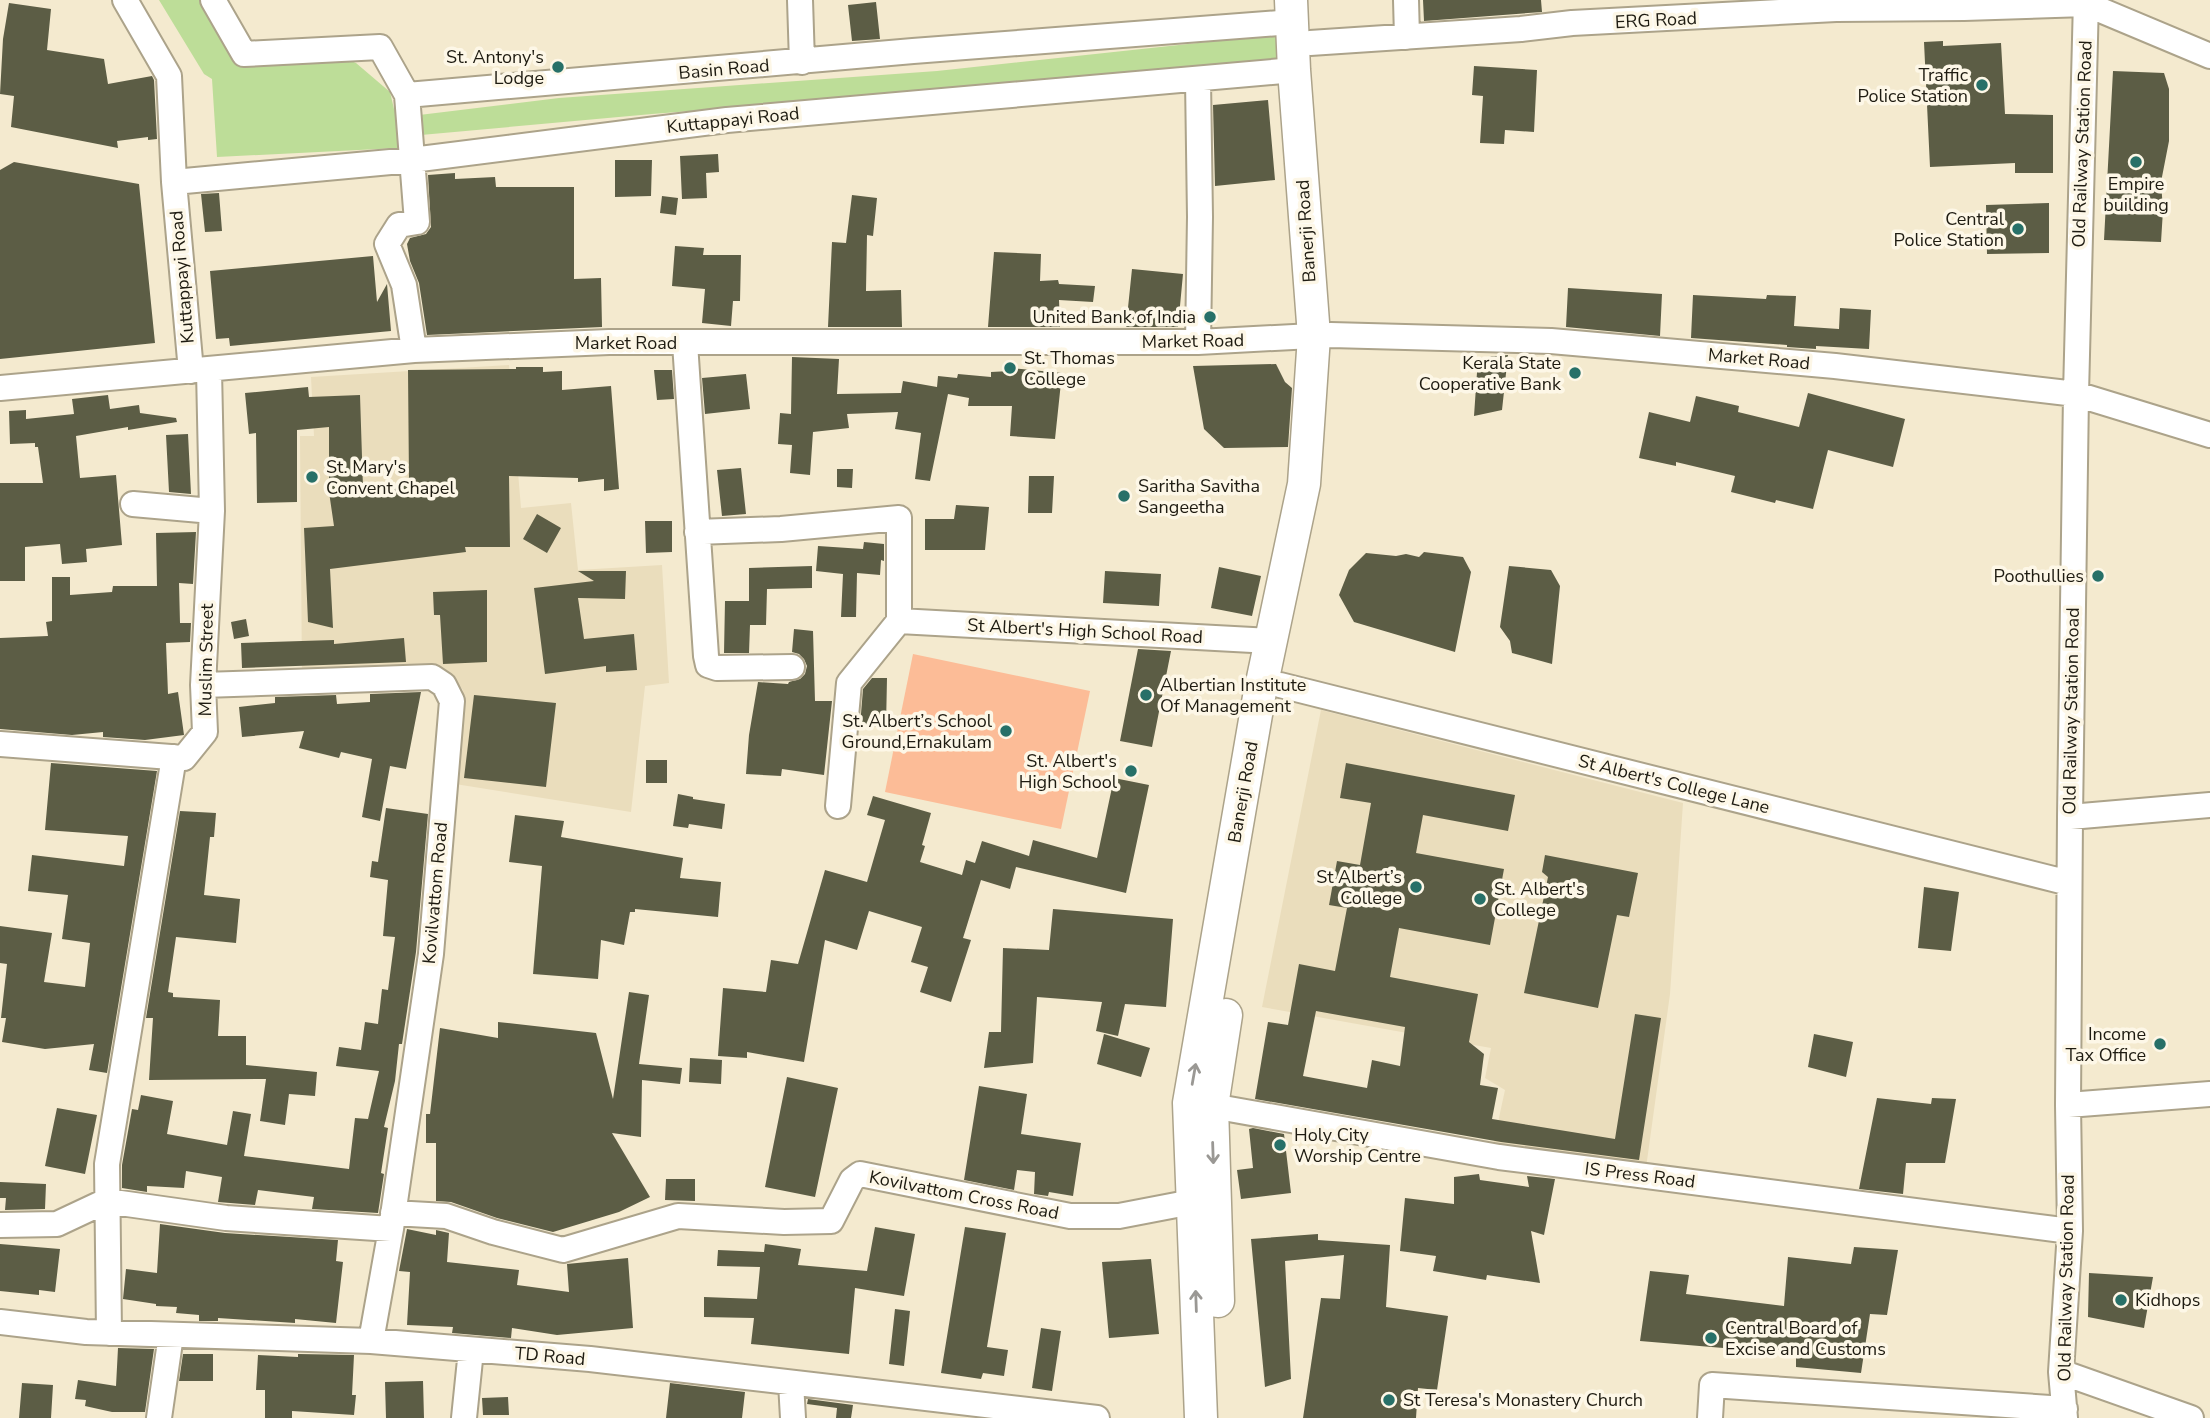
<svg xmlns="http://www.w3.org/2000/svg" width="2210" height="1418" viewBox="0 0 2210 1418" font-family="'Nunito Sans',sans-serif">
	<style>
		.built { fill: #eaddbc }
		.green { fill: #fcbc97 }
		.water { fill: #bddd98 }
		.building { fill: #5c5d45; fill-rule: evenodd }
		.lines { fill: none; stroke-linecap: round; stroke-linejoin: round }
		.minor-casing { stroke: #aca38a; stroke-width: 28 }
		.major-casing { stroke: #aca38a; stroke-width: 35 }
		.minor { stroke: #fff; stroke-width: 24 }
		.major { stroke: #fff; stroke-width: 32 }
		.oneway { stroke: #9a9894 }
		.poi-dot { fill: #277068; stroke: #fdf7e7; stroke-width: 2.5 }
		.labels { text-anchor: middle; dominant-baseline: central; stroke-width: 7; stroke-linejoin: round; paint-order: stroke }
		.street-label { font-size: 18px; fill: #1e1b11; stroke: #fdf7e7 }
		.poi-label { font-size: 18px; fill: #1e1b11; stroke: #fdf7e7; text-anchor: end }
	</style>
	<rect width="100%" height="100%" fill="#f4eacf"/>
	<!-- built -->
	<path class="built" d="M509 365 521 508 571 503 578 570 662 565 669 683 645 686 631 812 449 783 463 690 449 673 302 678 300 436H314L311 377Z
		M1321 710 1683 803 1670 994 1646 1168 1492 1150 1505 1090 1485 1078 1491 1048 1262 1007Z"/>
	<!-- green -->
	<path class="green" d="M913 654 1090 691 1061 829 885 792Z"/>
	<!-- water -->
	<path class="water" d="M159 0H201L239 64 344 58 356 63 390 92 394 109 411 116 559 98 937 71 1282 34 1285 59 972 85 781 104 652 114 421 135 397 138 398 148 217 157 212 79 204 74Z"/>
	<!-- building -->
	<path class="building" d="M1423 0H1541L1542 12 1424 21Z
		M876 2 880 39 852 41 848 5Z
		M9 3 51 9 47 50 104 59 108 84 152 76 154 80 157 139 148 140V137L117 141 118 148 11 127 14 96 0 94 3 39Z
		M1943 41V46L2001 43 2005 114 2053 115V173H2015V163L1930 167 1924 42Z
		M1474 66 1537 70 1534 132 1505 130 1504 144 1480 143 1483 96 1472 95Z
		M2113 71 2164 73 2169 89V141L2161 182 2163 210 2161 242 2104 240Z
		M1268 100 1275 180 1215 186 1213 105Z
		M718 154 719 172 706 173 707 198 682 199 680 156Z
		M615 160H652L651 196 615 197Z
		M14 162 139 184 155 343 0 359V170Z
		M455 173V179L495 177 496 187H574V279L601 278 602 327 427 335 419 283 410 261 407 244 410 238 426 234 431 227 428 175Z
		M219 193 222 231 205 232 201 194Z
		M852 195 877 198 873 236 867 235 866 291 901 290 902 327H828L832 242 846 243Z
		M662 196 678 198 676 215 660 213Z
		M2049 203V253L1987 254 1986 205Z
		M675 246 704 248 703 255H741L740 301H733L731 326 702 323 705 289 672 286Z
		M994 252 1041 254 1040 281 1058 280 1059 284 1095 286 1093 302 1059 300 1060 327H988Z
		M373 256 377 302 387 284 391 331 230 346 229 338 216 339 210 271Z
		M1132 269 1183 274 1178 327H1126Z
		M1568 288 1662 294 1660 336 1566 327Z
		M1693 295 1766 299 1767 295 1796 296 1794 326 1839 329 1840 308 1871 310 1869 349 1816 346V349L1787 347V345L1691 338Z
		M1508 355 1502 410 1474 416 1478 358Z
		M792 357 839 359 837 394 901 393 903 381 937 387 938 376 957 378 958 374 991 377V372L1010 371V368L1062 373 1055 439 1010 436 1012 406H968L969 398 948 394 930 481 915 479 921 433 895 429 898 412 847 414 849 428 813 432 810 475 790 473 792 445 778 444 780 413 791 414Z
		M1276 364 1285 382 1292 388 1288 447 1224 448 1204 429 1193 366Z
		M516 367H543V372L562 371V390L611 386 619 489 604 491V479L578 482V478L509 476 510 547H465L466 552 330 569 333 628 308 622 304 528 334 526 329 492V427L297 430V502L257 503 256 433 249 434 245 393 308 387 309 397 360 395 363 488 409 482 408 370 516 369Z
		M654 370H672L674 399 657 400Z
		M746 374 750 409 705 414 702 378Z
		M1808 393 1905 419 1893 467 1828 450 1813 509 1776 500 1775 503 1731 492 1735 476 1676 462V466L1639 458 1649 412 1690 422 1696 396 1739 406 1738 412 1799 427Z
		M108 395 110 409 139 405 140 413 176 418 177 422 128 430V427L76 436 80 478 116 475 122 545 86 549 87 562 62 564 60 544 25 547V581H0V483H43L38 447H35V443L10 444 9 411 26 410V419L74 414 72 399Z
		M188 434 191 494 169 492 166 435Z
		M741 468 746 514 722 516 717 470Z
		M837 469H853L852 488 837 487Z
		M1029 476H1054L1052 513H1028Z
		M956 505 989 507 985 550H925V519H954Z
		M537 514 561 528 547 553 523 539Z
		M645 521H672V552L646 553Z
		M196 532 193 584 179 583 180 623H191L190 642 166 643 168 694 178 692 184 735 145 740 103 737V732L72 735 0 729V638L48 636 46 622 52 621V577H70V595L112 592 113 586H157L156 533Z
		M864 542 884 544V561L881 560 880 575 857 573 856 617H841L843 574 816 571 818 546 863 549Z
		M1424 552 1463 557 1471 572 1455 652 1354 622 1339 595 1349 570 1366 553 1396 556 1406 554 1419 557Z
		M812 566V588L767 589 766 625H750L749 653H724L725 601H749V568Z
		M1509 566 1551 570 1560 586 1552 664 1512 653 1510 641 1500 627Z
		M1219 567 1261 576 1252 616 1211 608Z
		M578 571H626L625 599 578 598 584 639 634 634 637 670 606 672V666L545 674 534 588 594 581Z
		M1105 571 1161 574 1159 606 1103 603Z
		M487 590V662L443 664 440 615H434L433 592Z
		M246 619 249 636 234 639 231 622Z
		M794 629 813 631 815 701H832L824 775 782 769 781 776 746 774 749 735 758 682 788 684 789 682 800 679 805 674 807 666 804 659 799 654 792 652Z
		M404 638 406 662 242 668 241 643 334 640V644Z
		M1138 649 1171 651 1152 747 1120 741Z
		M872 678H887L886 727 860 726 863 689Z
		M421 692 406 769 390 766 380 821 362 817 372 759 341 752 339 758 299 748 304 731 242 737 239 707 275 703V697L336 695 337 704 370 702V694Z
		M474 695 556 703 546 787 464 778Z
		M646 760H667V783H646Z
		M51 763 157 771 107 1073 89 1070 94 1044 45 1049 2 1042 6 1018H1L7 964 0 963V926L52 933 44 982 85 987 90 943 62 939 68 895 28 891 32 855 124 866 128 836 45 830Z
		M1346 763 1515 795 1508 831 1423 815 1416 853 1504 869 1490 945 1399 928 1390 977 1478 994 1469 1042 1484 1054 1480 1085 1498 1088 1492 1119 1615 1139 1635 1014 1661 1018 1639 1160 1501 1142 1255 1099 1268 1022 1288 1025 1299 964 1335 971 1347 908 1329 905 1337 861 1360 865 1371 803 1340 798ZM1316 1011 1405 1027 1400 1066 1372 1060 1367 1088 1303 1076Z
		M1114 778 1149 785 1126 893 1016 867 1010 889 981 880 963 938 971 940 951 1002 920 992 928 967 911 962 922 927 869 911 857 950 825 940 804 1062 747 1052V1058L718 1056 723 988 766 992 771 960 798 964 825 870 867 882 885 820 867 815 873 796 931 813 922 845 925 846 920 862 962 875 966 860 975 863 982 841 1029 856 1033 840 1097 858Z
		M678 794 693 797V799L725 804 722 829 689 824 688 828 673 826Z
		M386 808 428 814 416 952 402 1044H399L395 1081 384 1127 388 1128 381 1173 384 1174 378 1213 312 1209 314 1197 258 1190 255 1205 218 1202 222 1177 186 1171 184 1188 147 1186V1192L122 1188V1165L132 1109 138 1110 141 1095 173 1101 167 1134 227 1145 233 1111 251 1114 244 1156 349 1169 355 1118 368 1119 379 1071 336 1066 339 1047 361 1050 365 1022 378 1024 382 989 388 990 395 937 383 936 388 880 370 877 372 861 378 862Z
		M180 811 216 813 214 837H210L204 895 240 899 236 943 176 937 168 992 173 993V997L220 1000 218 1036H246V1065L317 1072 315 1096 289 1094 285 1125 260 1121 266 1079 149 1080 153 1018H146Z
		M515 815 564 821 561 837 683 858 680 878 721 882 718 917 635 909V912H630L624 945 601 940 598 979 533 974 542 866 509 862Z
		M1545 855 1638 873 1629 917 1617 915 1598 1008 1524 993 1548 877 1542 872Z
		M1924 887 1959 892 1951 951 1918 948Z
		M1053 909 1173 919 1166 1007 1125 1004 1118 1036 1096 1031 1102 1002 1037 997 1033 1063 984 1068 989 1032H1001L1003 948 1049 950Z
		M629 992 649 995 639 1064 682 1068 680 1084 642 1080 641 1137 612 1133 650 1197 619 1212 553 1232 497 1218 451 1202 436 1201V1143H426V1114H430L440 1028 498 1038V1022L596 1033 613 1099Z
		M1104 1034 1150 1048 1141 1077 1097 1064Z
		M1814 1034 1853 1042 1846 1077 1808 1067Z
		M690 1058 722 1060 721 1084 689 1082Z
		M787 1077 838 1088 815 1197 765 1187Z
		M979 1086 1027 1094 1021 1134 1081 1143 1073 1196 1049 1192 1048 1196 1034 1194 1035 1172 1017 1170 1014 1190 964 1180Z
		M1877 1098 1931 1104 1932 1098 1956 1099 1945 1163H1906L1903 1194 1859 1189Z
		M57 1108 97 1115 85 1174 45 1166Z
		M1253 1128 1284 1134 1291 1193 1241 1199 1237 1170 1253 1168 1249 1129Z
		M1479 1174 1480 1180 1529 1187 1527 1176 1555 1179 1544 1235 1531 1231 1540 1283 1487 1275 1486 1280 1433 1271 1436 1256 1400 1251 1405 1198 1454 1204V1177Z
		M666 1179H695V1201L665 1200Z
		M0 1182 46 1184 45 1209 5 1210 6 1198H0Z
		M160 1224 225 1233 338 1240 336 1261 343 1262 336 1323 295 1319V1323L218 1318V1321H199V1315L176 1313 177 1307 156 1306V1304L123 1299 126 1269 157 1273Z
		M875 1227 915 1234 904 1296 855 1288 849 1354 751 1344 754 1318 704 1317V1297L757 1299 760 1267 717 1266 718 1250 764 1252 765 1244 801 1249 798 1265 867 1271Z
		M965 1227 1006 1233 987 1347 1008 1350 1004 1376 983 1373 981 1379 941 1373Z
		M407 1229 436 1235V1230L449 1233 447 1262 519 1270 517 1285 569 1292 567 1264 628 1258 633 1328 557 1335 512 1328 511 1338 452 1333 453 1327 407 1325 410 1272 399 1271Z
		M1318 1234V1240L1390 1245 1386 1307 1448 1316 1437 1390 1418 1388 1416 1418H1303L1321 1298 1340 1299 1344 1255 1285 1261 1291 1379 1265 1387 1251 1239Z
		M0 1244 60 1249 55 1292 39 1290V1295L0 1291Z
		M1854 1247 1898 1250 1887 1315 1870 1314 1861 1373 1796 1367V1354L1640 1341 1650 1271 1689 1275 1686 1294 1784 1306 1788 1257 1851 1264Z
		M1151 1259 1159 1334 1109 1338 1102 1262Z
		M2089 1273 2153 1277 2144 1328 2088 1317Z
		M895 1309 910 1311 904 1366 889 1364Z
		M1041 1328 1061 1331 1052 1391 1032 1388Z
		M118 1348 154 1349 145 1412H112L85 1406 86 1400 75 1399 78 1380 116 1386Z
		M183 1354H213V1381H179Z
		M298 1354 354 1355 352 1395H356L354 1415 292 1411V1418H265V1390H256L258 1355 298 1357Z
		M423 1381 424 1418H386L385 1382Z
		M22 1383 53 1385 51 1418H19Z
		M670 1383 745 1392 742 1418H666Z
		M508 1397 509 1415H483L482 1398Z
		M808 1399 853 1405 851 1418H836L837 1408 807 1404Z"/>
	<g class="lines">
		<!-- minor casing -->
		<g class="minor-casing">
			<path id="minor" d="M125 0 169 76 174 182 191 371
				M213 0 244 54 380 47 407 95 913 51 1292 22
				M800 0 802 62
				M1406 0 1407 37
				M1310 43 1521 29 1572 23 1836 9 1964 8 2086 4 2210 56
				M407 95 417 222 399 225 387 244 404 285 414 350
				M174 182 412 160 727 120 1294 70
				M1198 342 1200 217 1198 80
				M685 343 706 656 708 665 717 668 792 667
				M0 388 414 350 609 342H1198L1331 335 1551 341 1835 366 2076 394 2210 435
				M133 504 212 511
				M697 532 781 529 899 518V621L849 683 838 806
				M899 621 1271 641
				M203 685 432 677 444 685 452 701 431 954 391 1229 371 1341
				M1280 685 2069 883
				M0 744 184 758 205 732 203 685 212 511 209 370
				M2070 817 2210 805
				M2068 1105 2210 1094
				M1212 1106 1499 1157 2070 1231
				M393 1213 446 1216 493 1232 563 1250 678 1216 784 1222 831 1221 852 1180 860 1174 1070 1216H1119L1192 1202
				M0 1225 57 1224 106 1201 226 1218 391 1229
				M0 1322 86 1332 371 1341 590 1359 1097 1418
				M109 1333 107 1164 174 757
				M2061 1372 2191 1418
				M791 1383 793 1418
				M159 1418 171 1335
				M464 1418 471 1350
				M1710 1418 1712 1385 2065 1409
				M2065 1418 2061 1372 2070 1231 2068 1105 2070 817 2076 394 2086 0"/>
		</g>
		<!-- major casing -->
		<g class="major-casing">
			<path id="major" d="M1218 1301 1212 1106 1226 1015
				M1201 1418 1189 1103 1259 697 1304 484 1314 336 1294 70 1291 0"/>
		</g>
		<!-- minor -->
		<use href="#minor" class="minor"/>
		<!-- major -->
		<use href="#major" class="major"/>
	</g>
	<!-- one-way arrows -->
	<defs><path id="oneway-shaft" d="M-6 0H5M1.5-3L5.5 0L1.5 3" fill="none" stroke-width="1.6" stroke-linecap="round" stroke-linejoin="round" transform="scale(1.75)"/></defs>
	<g class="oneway">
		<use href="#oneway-shaft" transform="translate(1194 1074) rotate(-80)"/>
		<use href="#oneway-shaft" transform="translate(1213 1153) rotate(88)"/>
		<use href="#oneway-shaft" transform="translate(1196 1301) rotate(-92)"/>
	</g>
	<!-- markers -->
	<g class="poi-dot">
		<circle cx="558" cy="67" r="7"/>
		<circle cx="1982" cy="85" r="7"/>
		<circle cx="2136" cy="162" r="7"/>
		<circle cx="2018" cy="229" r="7"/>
		<circle cx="1210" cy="317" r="7"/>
		<circle cx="1010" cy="368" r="7"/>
		<circle cx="1575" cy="373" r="7"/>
		<circle cx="312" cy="477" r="7"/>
		<circle cx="1124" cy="496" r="7"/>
		<circle cx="2098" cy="576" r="7"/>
		<circle cx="1146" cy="695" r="7"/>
		<circle cx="1006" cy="731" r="7"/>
		<circle cx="1131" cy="771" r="7"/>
		<circle cx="1416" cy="887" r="7"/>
		<circle cx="1480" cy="899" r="7"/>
		<circle cx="2160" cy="1044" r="7"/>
		<circle cx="1280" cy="1145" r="7"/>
		<circle cx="2121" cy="1300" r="7"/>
		<circle cx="1711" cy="1338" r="7"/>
		<circle cx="1389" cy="1400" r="7"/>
	</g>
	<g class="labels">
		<!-- street labels -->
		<g class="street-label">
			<text transform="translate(1656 20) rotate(-3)">ERG Road</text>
			<text transform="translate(724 69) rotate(-5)">Basin Road</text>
			<text transform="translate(733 120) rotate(-6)">Kuttappayi Road</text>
			<text transform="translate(2082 144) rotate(-88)">Old Railway Station Road</text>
			<text transform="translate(1306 231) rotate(-94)">Banerji Road</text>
			<text transform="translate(182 277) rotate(-95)">Kuttappayi Road</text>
			<text transform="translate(1193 341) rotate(-1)">Market Road</text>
			<text x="626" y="343">Market Road</text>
			<text transform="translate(1759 359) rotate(5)">Market Road</text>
			<text transform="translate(1085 631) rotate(3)">St Albert's High School Road</text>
			<text transform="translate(206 660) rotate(-89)">Muslim Street</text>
			<text transform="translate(2071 711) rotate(-89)">Old Railway Station Road</text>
			<text transform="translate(1674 784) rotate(14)">St Albert's College Lane</text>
			<text transform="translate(1243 792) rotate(-80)">Banerji Road</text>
			<text transform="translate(435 893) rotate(-85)">Kovilvattom Road</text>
			<text transform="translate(1640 1175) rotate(7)">IS Press Road</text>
			<text transform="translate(964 1195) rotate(11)">Kovilvattom Cross Road</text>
			<text transform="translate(2066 1278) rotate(-89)">Old Railway Station Road</text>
			<text transform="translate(550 1356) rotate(5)">TD Road</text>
		</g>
		<!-- poi labels -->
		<g class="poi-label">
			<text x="544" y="57">St. Antony's<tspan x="544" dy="21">Lodge</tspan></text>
			<text x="1968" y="75">Traffic<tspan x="1968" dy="21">Police Station</tspan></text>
			<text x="2136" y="184" text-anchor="middle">Empire<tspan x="2136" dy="21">building</tspan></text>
			<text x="2004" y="219">Central<tspan x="2004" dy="21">Police Station</tspan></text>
			<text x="1196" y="317">United Bank of India</text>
			<text x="1024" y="358" text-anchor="start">St. Thomas<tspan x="1024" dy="21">College</tspan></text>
			<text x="1561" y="363">Kerala State<tspan x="1561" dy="21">Cooperative Bank</tspan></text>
			<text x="326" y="467" text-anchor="start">St. Mary's<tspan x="326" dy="21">Convent Chapel</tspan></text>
			<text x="1138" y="486" text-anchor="start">Saritha Savitha<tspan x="1138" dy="21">Sangeetha</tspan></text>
			<text x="2084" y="576">Poothullies</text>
			<text x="1160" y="685" text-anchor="start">Albertian Institute<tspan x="1160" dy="21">Of Management</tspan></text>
			<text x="992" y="721">St. Albert’s School<tspan x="992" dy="21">Ground,Ernakulam</tspan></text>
			<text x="1117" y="761">St. Albert's<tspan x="1117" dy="21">High School</tspan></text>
			<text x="1402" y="877">St Albert’s<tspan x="1402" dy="21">College</tspan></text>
			<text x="1494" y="889" text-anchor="start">St. Albert's<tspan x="1494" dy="21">College</tspan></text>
			<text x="2146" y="1034">Income<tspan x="2146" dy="21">Tax Office</tspan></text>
			<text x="1294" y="1135" text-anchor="start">Holy City<tspan x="1294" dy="21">Worship Centre</tspan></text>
			<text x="2135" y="1300" text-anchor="start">Kidhops</text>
			<text x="1725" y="1328" text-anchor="start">Central Board of<tspan x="1725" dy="21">Excise and Customs</tspan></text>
			<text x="1403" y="1400" text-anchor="start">St Teresa's Monastery Church</text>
		</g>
	</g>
</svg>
